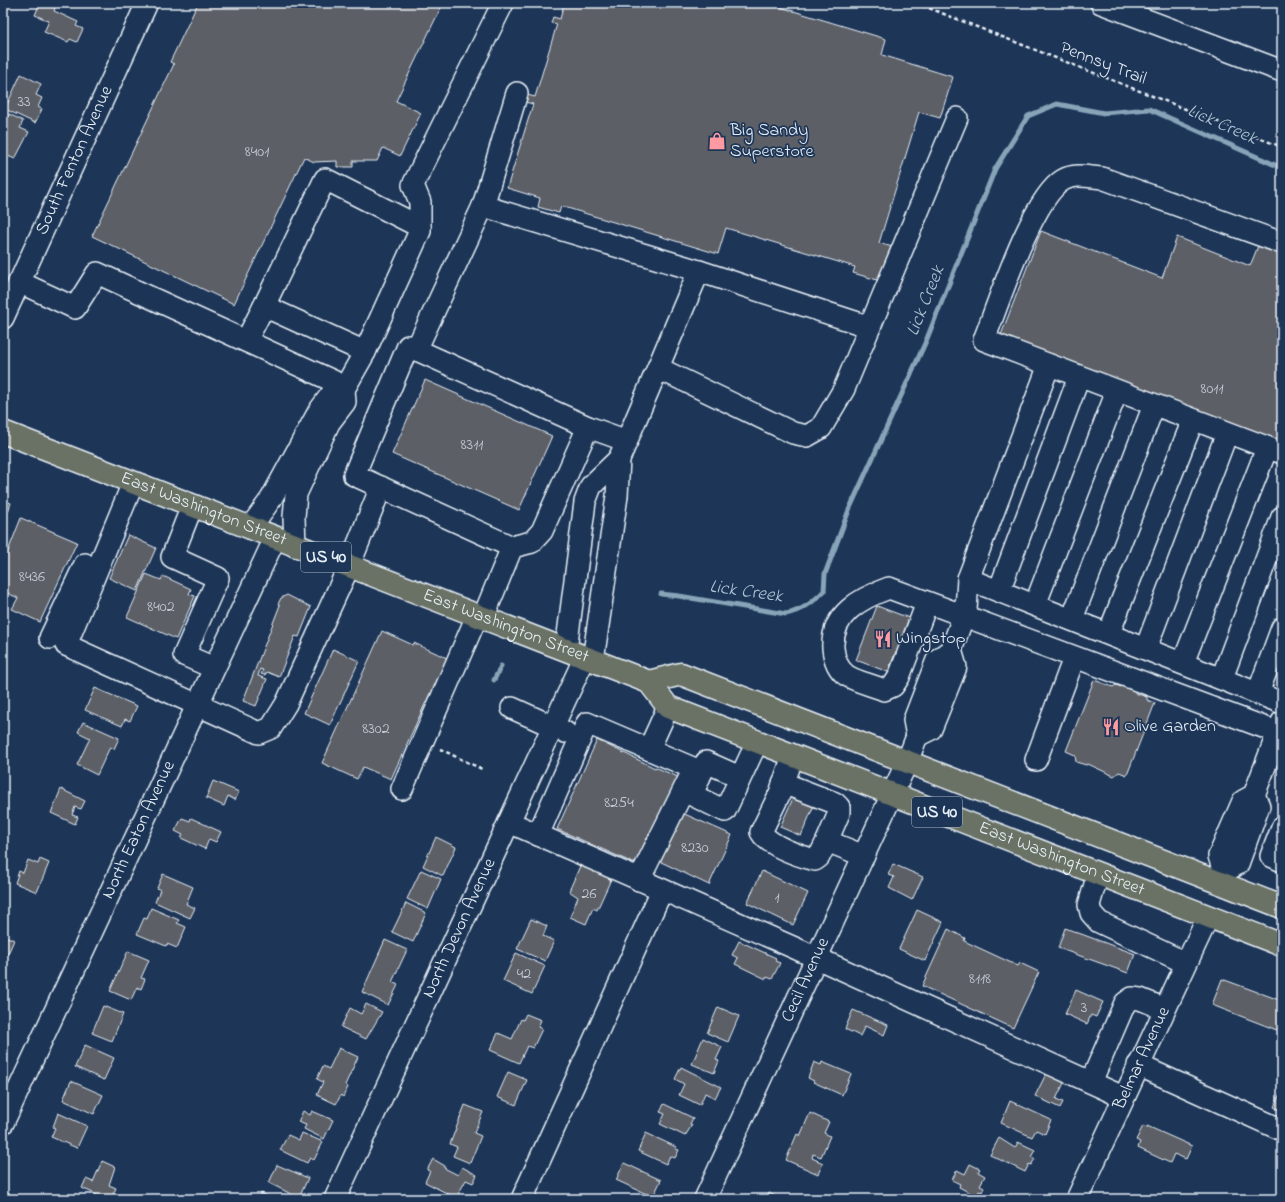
<svg xmlns="http://www.w3.org/2000/svg" width="1285" height="1202" viewBox="0 0 1285 1202" font-family="'Indie Flower',sans-serif">
	<style>
		.lines { fill: none; stroke-linecap: round; stroke-linejoin: round }
		.stream { stroke: #87a4b8; stroke-width: 5 }
		.building { fill: #5c5e66; stroke: #e8f1f8 }
		.minor-casing { stroke: #e8f1f8; stroke-width: 24 }
		.major-casing { stroke: #e8f1f8; stroke-width: 25 }
		.path { stroke: #e8f1f8; stroke-width: 2.5; stroke-dasharray: 4 3; stroke-linecap: butt }
		.minor { stroke: #1d3557; stroke-width: 21 }
		.major { stroke: #6a7165; stroke-width: 22 }
		.labels { text-anchor: middle; dominant-baseline: central; stroke-width: 3.5; stroke-linejoin: round; paint-order: stroke }
		.number-label { font-size: 16px; fill: #c5ccd4 }
		.shield { fill: #1d3557; stroke: #abb9c8; stroke-width: 1 }
		.shield-label { font-size: 17px; font-weight: bold; fill: #e8f1f8 }
		.street-label { font-size: 18px; fill: #e8f1f8; stroke: #1d3557 }
		.poi-label { font-size: 18px; fill: #e8f1f8; stroke: #1d3557; text-anchor: start }
		.water-label { font-size: 19px; font-style: italic; fill: #afc4d3; stroke: #1d3557 }
	</style>
	<rect width="100%" height="100%" fill="#1d3557"/>
	<filter id="ink" filterUnits="userSpaceOnUse"><feTurbulence type="fractalNoise" baseFrequency=".025" numOctaves="2"/><feDisplacementMap in="SourceGraphic" scale="8" xChannelSelector="R" yChannelSelector="G"/><feConvolveMatrix kernelMatrix="1 2 1 2 8 2 1 2 1" color-interpolation-filters="sRGB"/></filter>
	<g filter="url(#ink)">
		<g class="lines">
			<!-- stream -->
			<path class="stream" d="M661 594 679 596 786 614C803 610 812 603 824 591L825 574 849 510 926 341 995 169 1028 116 1057 104 1104 113 1149 109 1282 168
				M494 680 501 666"/>
		</g>
		<!-- building -->
		<path class="building" d="M40 3 55 8 54 11 78 22 76 26 83 29 77 42 70 39 68 42 44 32 49 21 35 15Z
			M198 3H443L396 101 421 113 400 156 383 148 377 161H353V167H337V161L314 162 304 157 234 304 92 236 174 64 170 62Z
			M561 3H767L886 39 882 55 953 77 940 118 919 112 879 243 892 247 881 281 853 273 855 267 726 228 718 254 561 206 559 213 538 207 540 198 507 188 533 104 525 102 527 95 535 97 557 24 551 23 553 17 560 19 564 4Z
			M21 74 41 84 36 95 42 98 38 107 42 109 35 123 5 109Z
			M9 114 23 121 20 128 29 132 15 159 3 154V133L7 123 5 122Z
			M1041 231 1162 278 1177 237 1250 266 1258 246 1282 255V443L1001 335Z
			M425 380 552 436 519 510 392 454Z
			M3 500 11 503 3 526Z
			M21 518 77 542 40 622 12 609 18 598 3 591V564Z
			M128 535 156 548 137 591 109 578Z
			M146 574 161 580 163 576 191 589 189 594 195 596 176 639 127 617Z
			M287 595 311 607 299 637 295 636 279 677 267 672 265 675 261 674 263 670 260 669 258 676 267 679 256 706 243 701 280 605 278 604 281 598Z
			M877 606 909 618 901 639 903 640 899 652 896 651 888 672 856 660Z
			M382 631 413 645 414 643 449 659 432 695 430 693 391 779 363 767 357 779 322 763Z
			M333 649 359 661 330 725 304 713Z
			M1094 680 1113 687 1116 685 1121 687 1123 684 1137 689 1135 693 1147 697V700L1155 703 1127 775 1119 772 1114 776 1088 764 1086 765 1076 762 1075 755 1066 751Z
			M95 688 137 706 130 721 125 719 122 726 85 710Z
			M83 722 119 738 114 749 110 747 97 775 77 765 90 738 78 732Z
			M597 740 655 768V767L680 778 640 866 557 829Z
			M213 781 239 792 235 800 228 796 224 806 206 798Z
			M61 789 85 801 81 809 75 807 72 815 78 817 75 824 51 813Z
			M795 794 815 803 801 836 780 827Z
			M680 812 732 835 709 885 657 860Z
			M182 818 190 821 191 818 221 832 216 842 209 839 205 849 181 838 183 835 175 831Z
			M436 837 456 847 443 876 423 866Z
			M40 859 49 863 37 892 15 883 19 871 23 873 28 860 38 864Z
			M893 864 923 877 912 900 889 888 894 877 888 875Z
			M586 865 612 877 597 910 593 908 586 924 570 917 578 897 569 891 580 866 585 868Z
			M421 870 441 879 428 909 407 899Z
			M762 871 808 893 793 925 747 903Z
			M163 874 193 887 186 904 195 908 190 918 155 902 160 890 157 888Z
			M406 903 426 913 413 942 392 932Z
			M151 908 179 920 177 923 186 927 177 948 167 944 166 946 137 934 144 918 147 919Z
			M917 910 943 922 925 961 899 949Z
			M531 919 547 926 543 936 554 941 545 961 517 949Z
			M1065 928 1135 954 1128 973 1058 948Z
			M948 929 965 938 964 941 1018 966 1020 963 1039 972 1013 1028 922 986Z
			M3 935 14 940 7 956 3 954Z
			M385 940 407 950 392 982 398 985 388 1005 362 992Z
			M739 941 776 958 775 961 780 963 772 979 767 977 766 979 735 964 738 958 732 955Z
			M128 951 149 960 141 978 145 979 141 989 137 987 131 1000 110 991Z
			M516 953 545 966 532 994 503 981Z
			M1222 979 1282 1001V1032L1212 1005Z
			M1076 990 1103 1002 1096 1017 1091 1015 1087 1024 1065 1014Z
			M366 1004 382 1012 366 1039 341 1027 350 1008 361 1014Z
			M103 1006 123 1014 112 1041 92 1033Z
			M718 1007 739 1016 728 1042 707 1033Z
			M853 1010 888 1025 884 1035 865 1026 860 1036 845 1029Z
			M526 1014 541 1020 538 1027 542 1029 533 1048 527 1046 519 1063 490 1050 498 1033 512 1039 521 1019 523 1020Z
			M703 1038 722 1047 716 1060 719 1061 714 1073 692 1064Z
			M85 1045 114 1058 104 1080 75 1067Z
			M339 1048 358 1057 345 1085 348 1087 343 1097 341 1095 336 1104 317 1095 323 1082 317 1079 323 1066 329 1069Z
			M814 1062 821 1065 822 1062 851 1074 842 1095 813 1082 814 1081 808 1078Z
			M681 1067 721 1087 715 1098 705 1093 700 1105 679 1095 684 1084 675 1079Z
			M508 1072 527 1080 516 1105 497 1097Z
			M1047 1072 1065 1081 1056 1099 1063 1102 1060 1108 1035 1096Z
			M71 1081 103 1095 94 1114 63 1100Z
			M1282 1089V1111L1274 1107Z
			M1010 1101 1051 1120 1045 1134 1036 1130 1032 1137 1001 1123Z
			M664 1104 693 1118 690 1124 692 1125 685 1136 660 1124 665 1114 660 1112Z
			M465 1105 483 1112 474 1133 481 1136 470 1163 453 1156 457 1147 450 1144Z
			M303 1111 310 1115 312 1111 333 1120 324 1139 304 1129 306 1125 298 1122Z
			M58 1113 87 1126 77 1148 51 1137 55 1128 53 1127Z
			M810 1113 829 1122 824 1133 830 1136 821 1157 813 1154 812 1158 823 1163 818 1174 786 1160 797 1134 800 1136Z
			M1143 1126 1147 1128V1126L1192 1146 1186 1159 1174 1154 1170 1163 1138 1148 1140 1142 1136 1140Z
			M302 1133 323 1142 314 1160 310 1158 307 1163 280 1150 288 1135 299 1140Z
			M646 1133 676 1147 675 1149 679 1150 675 1158 670 1156 666 1164 638 1151Z
			M999 1138 1015 1148 1018 1142 1035 1150 1031 1157 1035 1159 1031 1165 1029 1164 1025 1172 990 1155Z
			M433 1159 445 1166 444 1168 458 1175 462 1167 477 1175 473 1183 466 1180 456 1198 425 1182 430 1171 427 1170Z
			M102 1161 115 1167 109 1185 116 1188 111 1199H106L82 1188 86 1179 93 1182Z
			M624 1163 661 1180 653 1197 616 1180Z
			M970 1164 980 1169 978 1172 985 1176 980 1185 984 1187 982 1192 979 1191 976 1196 959 1187 960 1184 952 1180 957 1170 965 1174Z
			M277 1165 308 1178 299 1198 269 1183Z
			M261 1193 274 1199H258Z
			M414 1193 427 1199H413L411 1198Z
			M769 1193 782 1199H766Z
			M1136 1194 1148 1199H1134Z"/>
		<g class="lines">
			<!-- minor casing -->
			<g class="minor-casing">
				<g id="minor">
					<path d="M1101 3 1282 71"/>
					<path d="M517 93 483 206 699 271 619 459"/>
					<path d="M1282 243 1102 178C1089 177 1075 173 1063 180 1032 198 998 304 984 340L1282 453"/>
					<path d="M699 271 870 327"/>
					<path d="M19 282 75 308 97 273 333 381 344 389"/>
					<path id="s1" d="M3 318 147 3"/>
					<path d="M246 341 264 306"/>
					<path d="M416 350 483 206"/>
					<path d="M365 352 264 306 325 179 420 227"/>
					<path d="M658 368 793 433 807 436 821 428 844 389 957 118"/>
					<path d="M588 427 627 441"/>
					<path d="M133 483 66 645 259 733 271 728 286 704 349 566 381 487"/>
					<path d="M192 506 172 557 218 578 184 655 214 668"/>
					<path d="M250 528 271 499 319 411 330 396 344 389"/>
					<path d="M295 546 294 517 296 494 329 423 345 402 344 389 365 352 420 231V202L413 185 503 3"/>
					<path d="M968 579 1282 703"/>
					<path d="M999 591 1079 377"/>
					<path d="M927 603 899 677 893 686 884 690C873 685 856 682 846 675 838 669 834 658 833 648 831 614 861 598 889 588L1282 734"/>
					<path d="M1035 605 1117 391"/>
					<path d="M483 618 512 547 532 542 542 531 588 427 408 346 354 475 512 547"/>
					<path d="M1072 619 1154 405"/>
					<path d="M1109 633 1193 420"/>
					<path d="M50 638 85 564"/>
					<path d="M1146 648 1227 433"/>
					<path d="M566 650 585 502 591 486 619 459 617 496 593 660"/>
					<path d="M1183 663 1267 448"/>
					<path d="M1222 678 1282 517"/>
					<path d="M1258 693 1282 628"/>
					<path d="M512 708 565 732"/>
					<path d="M917 736 931 729 956 667 951 650"/>
					<path d="M649 749 668 707"/>
					<path d="M793 756 780 793 761 832C769 846 800 856 815 860L819 857 827 841"/>
					<path d="M1036 760 1074 658"/>
					<path d="M740 777 706 762 692 795 725 811 757 742"/>
					<path d="M783 783 835 803 839 807V813L827 841 864 856"/>
					<path d="M402 789 477 616"/>
					<path d="M509 822 797 949 1123 1097"/>
					<path d="M1282 828 1271 856 1282 861"/>
					<path d="M538 835 587 723 702 772"/>
					<path d="M1224 872 1219 856 1243 801 1254 795 1282 722"/>
					<path d="M1098 874 1089 905 1091 913 1099 922 1186 963"/>
					<path d="M639 880 691 775"/>
					<path d="M1220 883 1224 872 1238 864 1259 806 1254 795"/>
					<path d="M1138 1065 1282 1130"/>
					<path d="M1091 1082 1125 1003 1132 998 1140 999 1165 1009"/>
					<path id="s2" d="M3 1123 275 538"/>
					<path id="s3" d="M335 1199 585 657"/>
					<path d="M522 1199 662 890"/>
					<path id="s4" d="M705 1199 907 762 917 736 914 720 937 660 951 650 966 610 968 579 1049 365"/>
					<path id="s5" d="M1077 1199 1208 917"/>
				</g>
			</g>
			<!-- major casing -->
			<g class="major-casing">
				<g id="major">
					<path id="s6" d="M3 432 649 682 668 707 1282 945"/>
					<path d="M649 682 681 674 1282 907"/>
				</g>
			</g>
			<!-- path -->
			<path class="path" d="M916 3 1282 147
				M440 749 484 770"/>
			<!-- minor -->
			<use href="#minor" class="minor"/>
			<!-- major -->
			<use href="#major" class="major"/>
		</g>
	</g>
	<!-- icons -->
	<defs>
		<g id="shop-bare" transform="scale(1.38)"><path d="M-5-2.5h2.3a2.7 3.5 0 0 1 5.4 0H5L5.5 6h-11ZM-1.5-2.5h3a1.5 2.3 0 0 0-3 0Z" fill="#ff9aa2" stroke="#1d3557" stroke-width="2.5" paint-order="stroke"/></g>
		<g id="restaurant-bare" transform="scale(1.38)"><path d="M-5-6h1v4h1v-4h1v4h1v-4h1v5L-1.5 .5V6h-2V.5L-5-1ZM5-6V6H3V1.5H1.5Q1.5-4 5-6Z" fill="#ff9aa2" stroke="#1d3557" stroke-width="2.5" paint-order="stroke"/></g>
	</defs>
	<g fill-rule="evenodd">
		<use href="#shop-bare" x="717" y="141"/>
		<use href="#restaurant-bare" x="883" y="639"/>
		<use href="#restaurant-bare" x="1111" y="727"/>
	</g>
	<g class="labels">
		<!-- number labels -->
		<g class="number-label">
			<text x="24" y="102">33</text>
			<text x="257" y="152">8401</text>
			<text x="1212" y="389">8011</text>
			<text x="472" y="445">8311</text>
			<text x="32" y="577">8436</text>
			<text x="161" y="607">8402</text>
			<text x="376" y="729">8302</text>
			<text x="619" y="803">8254</text>
			<text x="695" y="848">8230</text>
			<text x="589" y="894">26</text>
			<text x="777" y="898">1</text>
			<text x="524" y="974">42</text>
			<text x="980" y="979">8118</text>
			<text x="1084" y="1008">3</text>
		</g>
		<!-- shield labels -->
		<g class="shield">
			<rect x="301" y="542" width="50" height="30" rx="3"/>
			<rect x="912" y="797" width="50" height="30" rx="3"/>
		</g>
		<g class="shield-label">
			<text x="326" y="557">US 40</text>
			<text x="937" y="812">US 40</text>
		</g>
		<!-- street labels -->
		<g class="street-label">
			<text transform="translate(1103 64) rotate(21)">Pennsy Trail</text>
			<text stroke="none"><textPath href="#s1" startOffset="173">South Fenton Avenue</textPath></text>
			<text stroke="none"><textPath href="#s6" startOffset="215">East Washington Street</textPath></text>
			<text stroke="none"><textPath href="#s6" startOffset="539">East Washington Street</textPath></text>
			<text stroke="none"><textPath href="#s2" startOffset="323">North Eaton Avenue</textPath></text>
			<text stroke="none"><textPath href="#s6" startOffset="1146">East Washington Street</textPath></text>
			<text stroke="none"><textPath href="#s3" startOffset="298">North Devon Avenue</textPath></text>
			<text stroke="none"><textPath href="#s4" startOffset="241">Cecil Avenue</textPath></text>
			<text stroke="none"><textPath href="#s5" startOffset="155">Belmar Avenue</textPath></text>
		</g>
		<!-- poi labels -->
		<g class="poi-label">
			<text x="730" y="131">Big Sandy<tspan x="730" dy="21">Superstore</tspan></text>
			<text x="896" y="639">Wingstop</text>
			<text x="1124" y="727">Olive Garden</text>
		</g>
		<!-- water labels -->
		<g class="water-label">
			<text transform="translate(1222 125) rotate(24)">Lick Creek</text>
			<text transform="translate(926 301) rotate(-68)">Lick Creek</text>
			<text transform="translate(746 592) rotate(8)">Lick Creek</text>
		</g>
	</g>
	<!-- margin -->
	<rect width="1285" height="1202" fill="none" stroke="#1d3557" stroke-width="16"/>
	<rect x="8" y="8" width="1269" height="1186" fill="none" stroke="#e8f1f8" stroke-width="1.5" filter="url(#ink)"/>
</svg>
